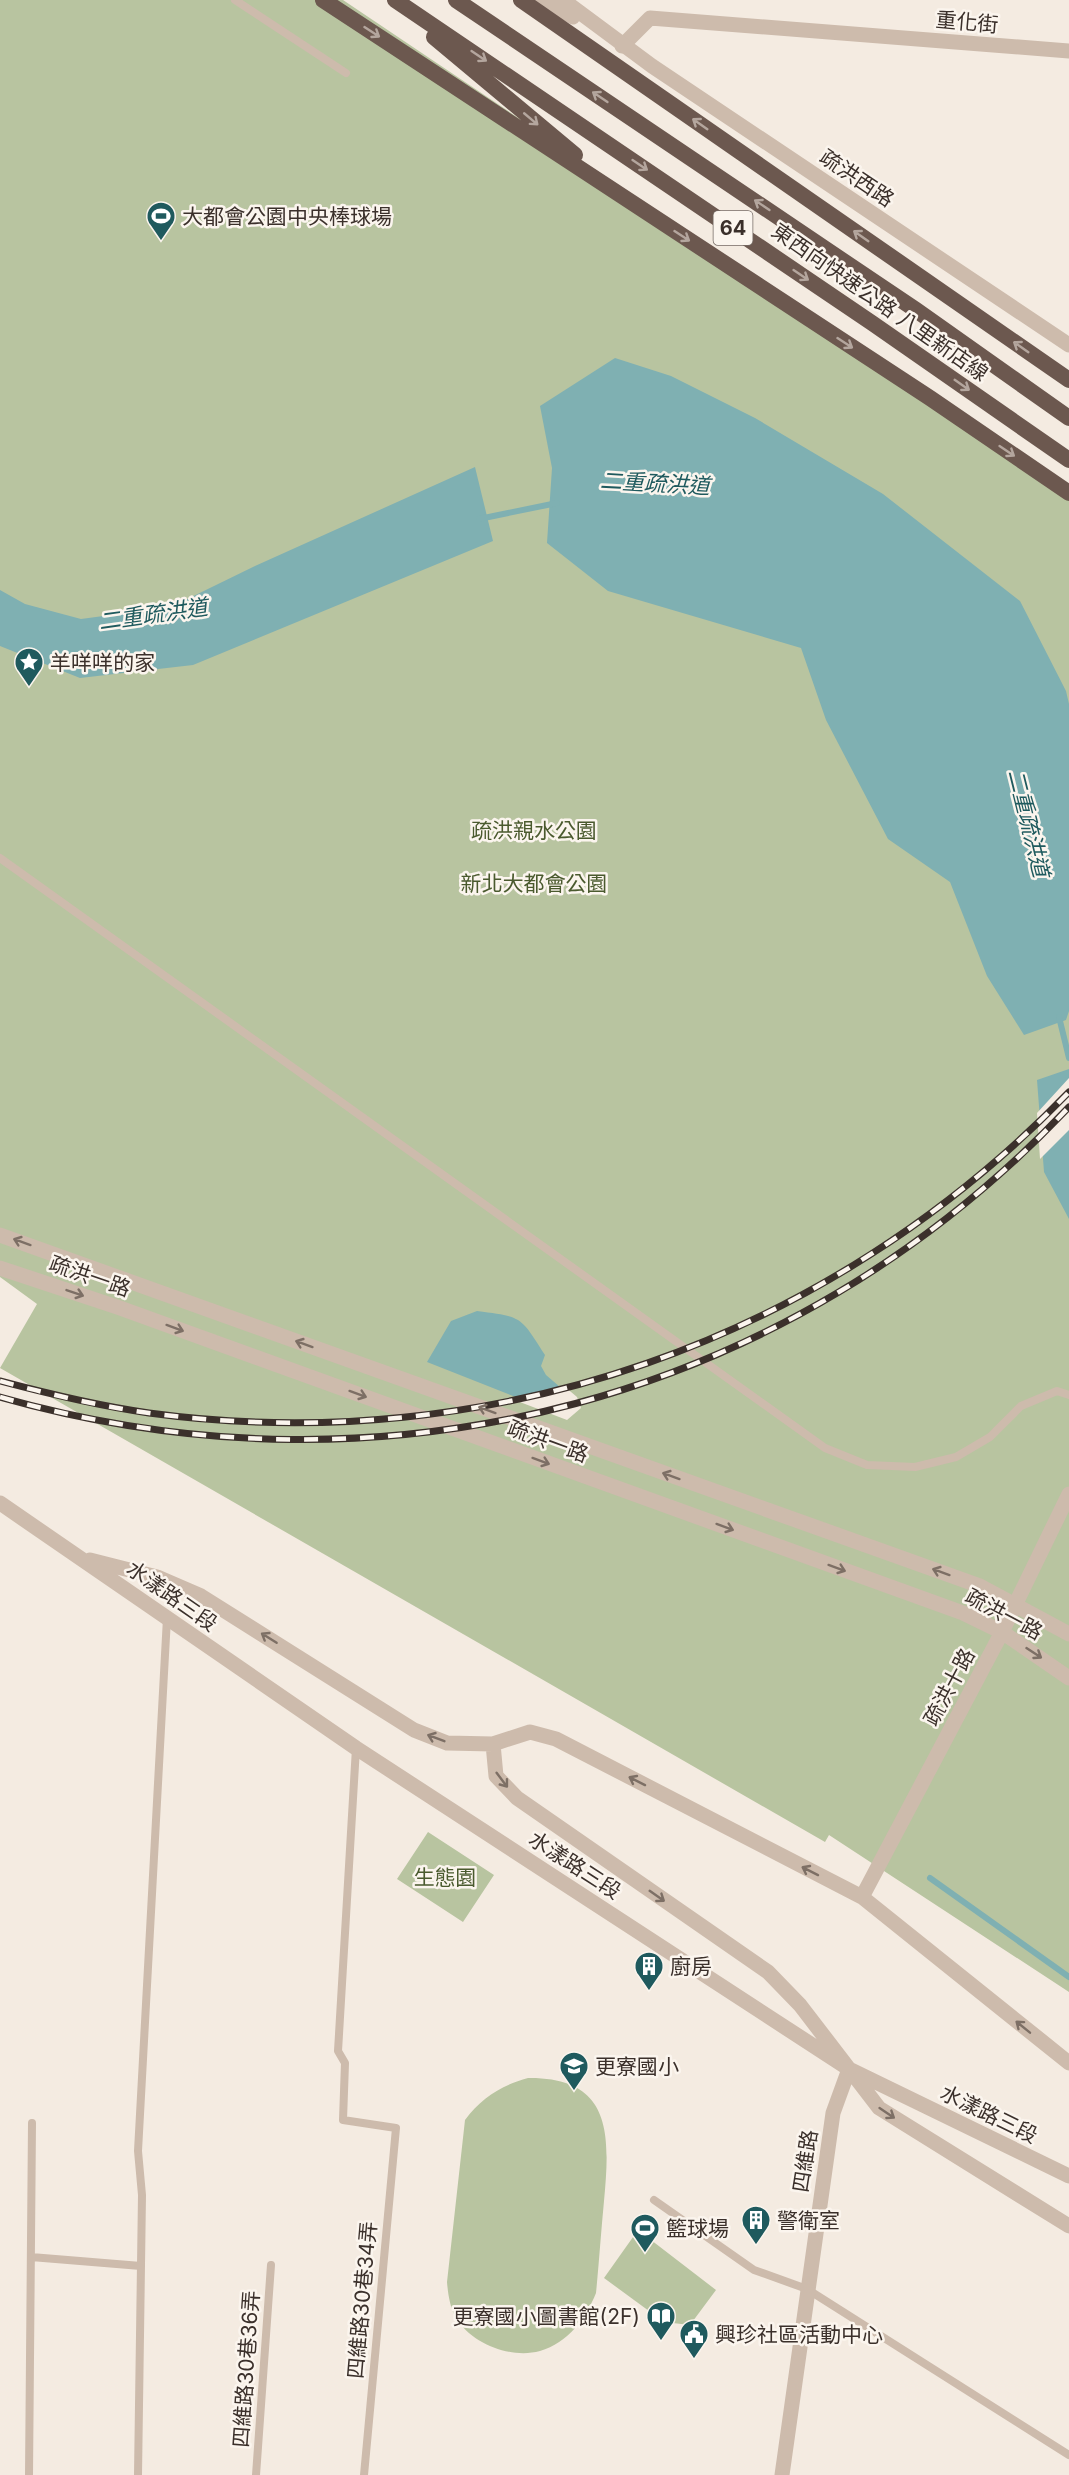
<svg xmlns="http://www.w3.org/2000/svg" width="1069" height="2475" viewBox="0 0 1069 2475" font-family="Inter,'Noto Sans TC',sans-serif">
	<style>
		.green { fill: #b8c4a0 }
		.water { fill: #7fb0b2 }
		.pier { fill: #f4ebe1 }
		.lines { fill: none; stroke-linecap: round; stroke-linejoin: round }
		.stream { stroke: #7fb0b2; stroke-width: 6 }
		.service { stroke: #cdbbac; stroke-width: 8 }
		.minor { stroke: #cdbbac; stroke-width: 15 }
		.tertiary { stroke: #cdbbac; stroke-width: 15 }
		.trunk { stroke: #6c584f; stroke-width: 16 }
		.rail-casing { stroke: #3b302b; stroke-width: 7 }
		.rail { stroke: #fbf5ee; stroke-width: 4.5; stroke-dasharray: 14; stroke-linecap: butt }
		.oneway { stroke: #b4a69e }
		.oneway2 { stroke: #7d6f65 }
		.labels { text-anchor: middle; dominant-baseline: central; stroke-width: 5; stroke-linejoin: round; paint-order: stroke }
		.shield { fill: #fbf5ee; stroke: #756b66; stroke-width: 1.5 }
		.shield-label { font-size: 20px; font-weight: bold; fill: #3b302b }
		.street-label { font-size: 21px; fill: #3b302b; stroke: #fbf5ee }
		.poi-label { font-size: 21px; fill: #3b302b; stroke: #fbf5ee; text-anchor: start }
		.park-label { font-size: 21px; fill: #4a5a2e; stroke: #fbf5ee }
		.water-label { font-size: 22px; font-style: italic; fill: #1f5a5e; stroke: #fbf5ee }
	</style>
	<rect width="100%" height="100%" fill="#f4ebe1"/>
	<!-- green -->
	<path class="green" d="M0 0H343L1069 488V1992L829 1835 825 1842 0 1368 37 1304 0 1277Z
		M428 1832 494 1875 463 1922 397 1879Z
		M528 2078C613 2077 610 2136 604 2201 601 2232 599 2263 596 2293 586 2318 568 2343 540 2351 511 2359 472 2344 456 2318 450 2308 448 2294 447 2282L465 2120C481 2098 502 2085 528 2078Z
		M638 2230 716 2290 690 2325 664 2322 604 2278Z"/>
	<!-- water -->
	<path class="water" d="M615 358 671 376 755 418 883 494 1020 601 1066 691 1069 704V1011L1066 1020 1024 1035 987 976 950 882 888 839 826 720 801 648 608 591 547 543 552 468 540 406Z
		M475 467 493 541 193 665 80 678 0 646V590L25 604 81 619 171 607 255 566Z
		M1069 1069V1219L1044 1172 1037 1080Z
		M477 1311C523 1317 520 1316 545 1355L541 1366 546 1375 574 1399 566 1417 427 1362 451 1321Z"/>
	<!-- pier -->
	<path class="pier" d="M1069 1078V1130L1040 1159 1037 1113Z
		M564 1386 577 1397 581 1408 567 1420 512 1399Z"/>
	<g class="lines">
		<!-- stream -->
		<path class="stream" d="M479 519 557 503
			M1059 1017 1069 1058
			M930 1878 1069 1977"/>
		<!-- service -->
		<path class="service" d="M235 0 346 73
			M0 858 825 1448 867 1465 915 1467 956 1457 990 1437 1021 1406 1057 1391 1069 1395
			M356 1748 338 2051 345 2063 343 2120 396 2128 364 2475
			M654 2200 754 2270 807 2289 1069 2455
			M31 2257 141 2266
			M29 2475 32 2123
			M138 2475 142 2195 138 2151 167 1618
			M256 2475 271 2265"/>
		<!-- minor -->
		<path class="minor" d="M622 46 650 18 1069 51"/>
		<!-- tertiary -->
		<path class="tertiary" d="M542 0 573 17
			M563 0 652 66 1069 345
			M0 1235 980 1586 1069 1634
			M0 1268 120 1308 963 1613 1002 1632 1069 1678
			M0 1503 356 1748 849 2069 1069 2176
			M90 1560 157 1577 201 1596 414 1730 447 1743 493 1744
			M862 1897 1002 1632 1069 1494
			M1069 2063 862 1897 556 1739 530 1732 493 1744 496 1776 517 1798 768 1972 800 2005 879 2108 1069 2226
			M782 2475 833 2113 849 2069"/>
		<!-- trunk -->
		<path class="trunk" d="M323 0 930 398 1069 493
			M395 0 872 323 1069 460
			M456 0 916 310 1069 418
			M521 0 1069 380
			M434 37 575 155"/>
		<!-- rail casing -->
		<g class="rail-casing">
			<path id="rail" d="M0 1381C49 1394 98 1406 149 1413 492 1459 828 1341 1069 1092
				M0 1397C388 1507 791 1401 1069 1107"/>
		</g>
		<!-- rail -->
		<use href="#rail" class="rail"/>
	</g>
	<!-- one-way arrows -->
	<defs><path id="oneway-shaft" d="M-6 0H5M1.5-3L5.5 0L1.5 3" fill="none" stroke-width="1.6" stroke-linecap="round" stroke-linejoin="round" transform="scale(1.5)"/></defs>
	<g class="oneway">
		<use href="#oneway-shaft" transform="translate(372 32) rotate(33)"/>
		<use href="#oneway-shaft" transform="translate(479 56) rotate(34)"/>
		<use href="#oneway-shaft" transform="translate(600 97) rotate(-146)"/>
		<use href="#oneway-shaft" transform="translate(531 119) rotate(40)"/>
		<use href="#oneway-shaft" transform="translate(700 124) rotate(-145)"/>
		<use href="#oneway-shaft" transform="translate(640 165) rotate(34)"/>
		<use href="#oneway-shaft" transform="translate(762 205) rotate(-146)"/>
		<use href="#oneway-shaft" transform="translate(682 236) rotate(33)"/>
		<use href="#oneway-shaft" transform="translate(861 236) rotate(-145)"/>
		<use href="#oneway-shaft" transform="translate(801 275) rotate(34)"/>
		<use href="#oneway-shaft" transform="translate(845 343) rotate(33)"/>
		<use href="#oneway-shaft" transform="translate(1021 347) rotate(-145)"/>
		<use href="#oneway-shaft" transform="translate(962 385) rotate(35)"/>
		<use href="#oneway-shaft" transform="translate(1007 451) rotate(34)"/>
	</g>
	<g class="oneway2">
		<use href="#oneway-shaft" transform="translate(22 1242) rotate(-160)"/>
		<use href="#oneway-shaft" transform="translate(75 1293) rotate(19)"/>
		<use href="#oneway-shaft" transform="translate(175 1328) rotate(20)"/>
		<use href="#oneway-shaft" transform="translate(304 1344) rotate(-160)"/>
		<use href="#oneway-shaft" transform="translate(358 1394) rotate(20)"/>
		<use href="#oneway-shaft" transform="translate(487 1410) rotate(-160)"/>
		<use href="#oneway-shaft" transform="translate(541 1461) rotate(20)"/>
		<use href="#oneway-shaft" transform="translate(671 1476) rotate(-160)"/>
		<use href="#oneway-shaft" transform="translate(725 1527) rotate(20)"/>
		<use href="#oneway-shaft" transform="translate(837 1568) rotate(20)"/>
		<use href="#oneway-shaft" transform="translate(941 1572) rotate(-160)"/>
		<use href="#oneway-shaft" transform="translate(269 1638) rotate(-148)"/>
		<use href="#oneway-shaft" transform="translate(1034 1653) rotate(33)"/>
		<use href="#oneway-shaft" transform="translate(436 1738) rotate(-159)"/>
		<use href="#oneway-shaft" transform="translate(502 1780) rotate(53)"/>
		<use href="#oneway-shaft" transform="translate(637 1781) rotate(-153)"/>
		<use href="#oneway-shaft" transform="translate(810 1871) rotate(-153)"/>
		<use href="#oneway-shaft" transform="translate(657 1896) rotate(35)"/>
		<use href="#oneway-shaft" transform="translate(1023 2027) rotate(-141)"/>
		<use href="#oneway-shaft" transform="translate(887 2113) rotate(34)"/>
	</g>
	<!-- icons -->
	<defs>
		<g id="stadium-pin" transform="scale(1.5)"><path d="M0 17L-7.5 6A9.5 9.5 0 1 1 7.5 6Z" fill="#1f5a5e" stroke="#fbf5ee"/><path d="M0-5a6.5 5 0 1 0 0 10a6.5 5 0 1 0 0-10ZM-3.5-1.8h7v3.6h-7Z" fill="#fff"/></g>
		<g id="sight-pin" transform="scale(1.5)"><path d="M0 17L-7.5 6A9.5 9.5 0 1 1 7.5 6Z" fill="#1f5a5e" stroke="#fbf5ee"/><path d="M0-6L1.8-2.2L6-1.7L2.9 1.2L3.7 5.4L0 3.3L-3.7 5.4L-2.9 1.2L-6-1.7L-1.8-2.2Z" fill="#fff"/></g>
		<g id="building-pin" transform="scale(1.5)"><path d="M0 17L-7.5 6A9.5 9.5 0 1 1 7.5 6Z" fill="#1f5a5e" stroke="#fbf5ee"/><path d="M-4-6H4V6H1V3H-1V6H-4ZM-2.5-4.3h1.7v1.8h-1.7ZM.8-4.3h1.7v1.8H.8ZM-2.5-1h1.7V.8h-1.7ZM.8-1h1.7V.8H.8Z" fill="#fff"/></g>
		<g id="school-pin" transform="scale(1.5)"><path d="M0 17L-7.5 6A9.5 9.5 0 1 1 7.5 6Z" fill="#1f5a5e" stroke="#fbf5ee"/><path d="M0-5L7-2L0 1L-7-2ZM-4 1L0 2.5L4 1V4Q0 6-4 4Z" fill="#fff"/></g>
		<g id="library-pin" transform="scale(1.5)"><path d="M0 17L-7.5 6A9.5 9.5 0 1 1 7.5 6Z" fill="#1f5a5e" stroke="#fbf5ee"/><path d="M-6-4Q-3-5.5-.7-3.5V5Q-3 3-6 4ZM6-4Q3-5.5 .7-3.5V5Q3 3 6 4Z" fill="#fff"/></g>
		<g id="civic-pin" transform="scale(1.5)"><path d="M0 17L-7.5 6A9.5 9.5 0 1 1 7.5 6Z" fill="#1f5a5e" stroke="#fbf5ee"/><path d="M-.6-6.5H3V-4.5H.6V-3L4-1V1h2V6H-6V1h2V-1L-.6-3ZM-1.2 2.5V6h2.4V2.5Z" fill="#fff"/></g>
	</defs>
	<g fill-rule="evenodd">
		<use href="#stadium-pin" x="161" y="216"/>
		<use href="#sight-pin" x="29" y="662"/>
		<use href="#building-pin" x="649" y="1966"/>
		<use href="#school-pin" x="574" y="2066"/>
		<use href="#building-pin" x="756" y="2220"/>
		<use href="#stadium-pin" x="645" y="2228"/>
		<use href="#library-pin" x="661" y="2316"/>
		<use href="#civic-pin" x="694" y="2334"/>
	</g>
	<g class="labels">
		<!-- shield labels -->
		<rect class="shield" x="713.5" y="211" width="39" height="34" rx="4.5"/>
		<g class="shield-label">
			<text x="733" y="228">64</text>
		</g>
		<!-- street labels -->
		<g class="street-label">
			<text transform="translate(967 22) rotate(5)">重化街</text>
			<text transform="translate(857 178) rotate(34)">疏洪西路</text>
			<text transform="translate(880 302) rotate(35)">東西向快速公路 八里新店線</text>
			<text transform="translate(90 1276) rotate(19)">疏洪一路</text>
			<text transform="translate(548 1441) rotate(20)">疏洪一路</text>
			<text transform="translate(172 1596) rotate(35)">水漾路三段</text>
			<text transform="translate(1004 1614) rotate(28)">疏洪一路</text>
			<text transform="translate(949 1687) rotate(-62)">疏洪十路</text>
			<text transform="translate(575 1865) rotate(33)">水漾路三段</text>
			<text transform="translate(989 2114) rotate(26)">水漾路三段</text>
			<text transform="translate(805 2161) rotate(-81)">四維路</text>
			<text transform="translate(362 2300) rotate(-85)">四維路30巷34弄</text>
			<text transform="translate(246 2369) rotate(-86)">四維路30巷36弄</text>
		</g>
		<!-- poi labels -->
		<g class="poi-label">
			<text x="182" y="216">大都會公園中央棒球場</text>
			<text x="50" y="662">羊咩咩的家</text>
			<text x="670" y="1966">廚房</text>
			<text x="595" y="2066">更寮國小</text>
			<text x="777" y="2220">警衛室</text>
			<text x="666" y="2228">籃球場</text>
			<text x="640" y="2316" text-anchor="end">更寮國小圖書館(2F)</text>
			<text x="715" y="2334">興珍社區活動中心</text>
		</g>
		<!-- park labels -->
		<g class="park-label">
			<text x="534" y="830">疏洪親水公園</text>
			<text x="534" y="883">新北大都會公園</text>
			<text x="445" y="1877">生態園</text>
		</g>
		<!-- water labels -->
		<g class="water-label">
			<text transform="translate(655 483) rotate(3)">二重疏洪道</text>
			<text transform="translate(153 614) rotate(-8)">二重疏洪道</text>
			<text transform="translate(1029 823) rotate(76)">二重疏洪道</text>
		</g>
	</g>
</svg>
